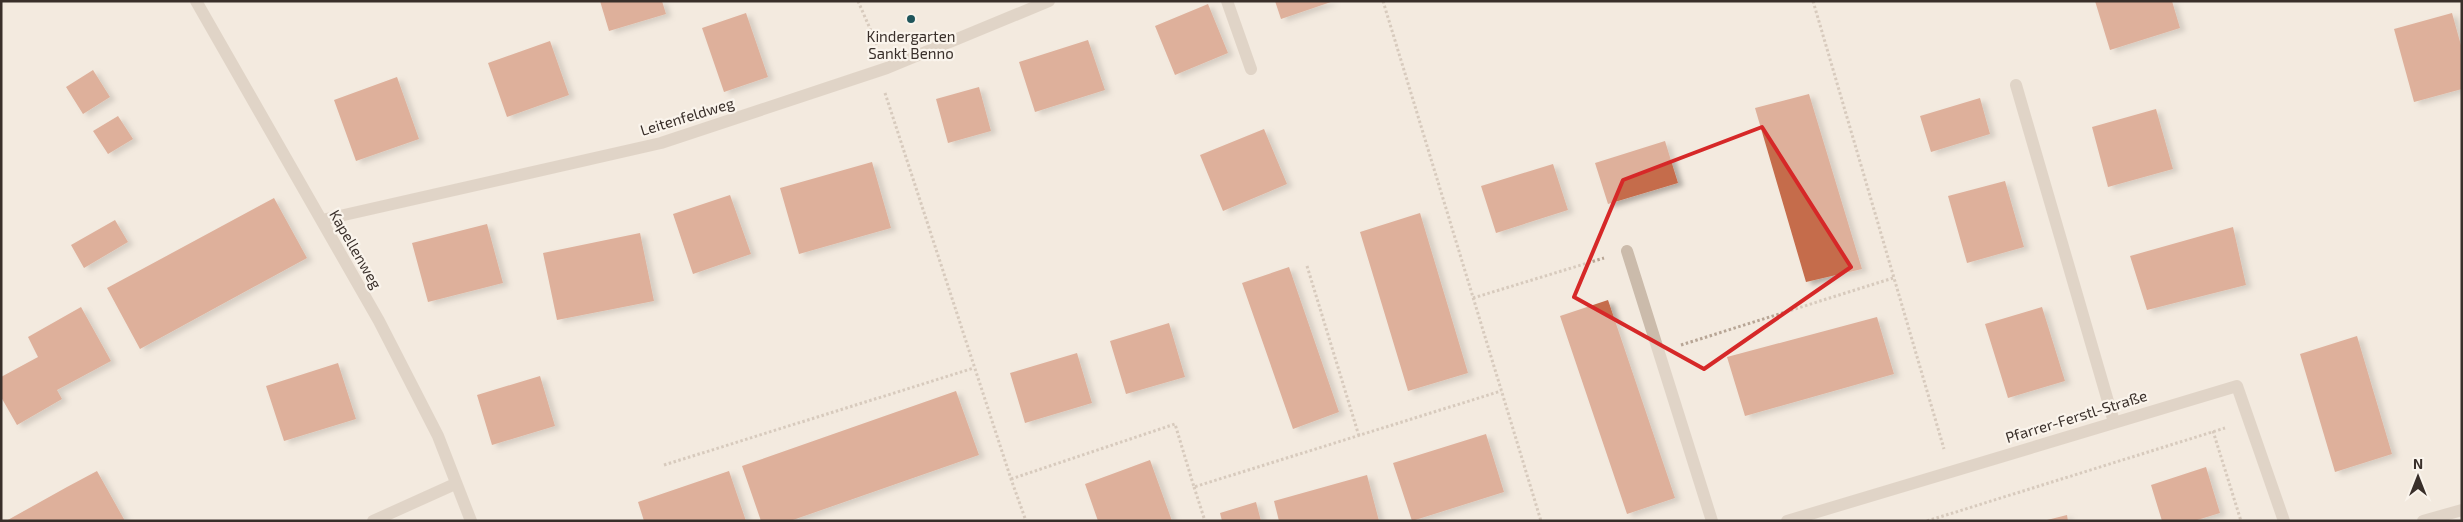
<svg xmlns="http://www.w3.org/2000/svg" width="2463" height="522" viewBox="0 0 2463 522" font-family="'Exo 2',sans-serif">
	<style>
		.building { fill: #c56c4b; filter: url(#shadow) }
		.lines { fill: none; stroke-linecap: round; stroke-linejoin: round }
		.path { stroke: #b7a595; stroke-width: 3; stroke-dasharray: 2.5 2.5; stroke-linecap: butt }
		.service { stroke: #cbbbab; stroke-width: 12 }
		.minor { stroke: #cbbbab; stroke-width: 12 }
		.marked { fill: none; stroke: #d62828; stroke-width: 4; stroke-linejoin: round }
		.poi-dot { fill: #1f555b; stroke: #faf4ec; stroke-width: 2 }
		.labels { text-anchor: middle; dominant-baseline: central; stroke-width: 4.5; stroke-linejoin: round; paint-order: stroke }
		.poi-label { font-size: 15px; fill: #392f2a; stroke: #faf4ec }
		.street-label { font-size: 15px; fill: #392f2a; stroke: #faf4ec }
	</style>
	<defs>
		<filter id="shadow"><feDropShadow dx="5.5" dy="3" stdDeviation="2.5" flood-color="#0004"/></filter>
	</defs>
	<rect width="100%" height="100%" fill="#f3eadf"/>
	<!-- building -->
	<path class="building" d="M600 1H662L666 14 609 31Z
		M1275 1H1331V2L1281 19Z
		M2095 1H2172L2180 28 2110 50Z
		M1208 4 1228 53 1175 75 1155 26Z
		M746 13 768 77 724 92 702 28Z
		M2452 13 2462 49V89L2414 102 2394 29Z
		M1088 40 1105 90 1035 112 1019 62Z
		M550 41 569 95 507 117 488 63Z
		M93 70 110 97 83 114 66 87Z
		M397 77 419 139 356 161 334 100Z
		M979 87 991 131 948 143 936 99Z
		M1809 94 1862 269 1806 282 1755 108Z
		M1980 98 1990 134 1931 152 1920 116Z
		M2156 109 2173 169 2108 187 2092 127Z
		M118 116 133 139 108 154 93 131Z
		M1264 129 1287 184 1223 211 1200 155Z
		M1665 141 1678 183 1608 204 1595 163Z
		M872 162 891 228 799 254 780 188Z
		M1553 164 1568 210 1496 233 1481 186Z
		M2005 181 2024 247 1967 263 1948 196Z
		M730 195 751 254 693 274 673 214Z
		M274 198 307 258 140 349 107 288Z
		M1420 213 1468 373 1408 391 1360 232Z
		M115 220 128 242 84 268 71 245Z
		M487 224 503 283 428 302 412 243Z
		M2233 227 2246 285 2147 310 2130 256Z
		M640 233 654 301 557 320 543 253Z
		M1289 267 1339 412 1293 429 1242 283Z
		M1608 300 1675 498 1627 514 1560 316Z
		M81 307 111 361 57 390 62 399 17 425 1 397V377L38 357 28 337Z
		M2042 307 2065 381 2008 398 1985 324Z
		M1877 317 1894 374 1745 416 1727 357Z
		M1169 323 1185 377 1126 394 1110 341Z
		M2357 336 2392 454 2335 472 2300 354Z
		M1077 353 1092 403 1025 423 1010 373Z
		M338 363 356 419 284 441 266 386Z
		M540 376 555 426 492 445 477 395Z
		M956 391 979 455 790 521H761L742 466Z
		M1486 434 1504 492 1412 521 1393 463Z
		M1150 460 1172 521H1098L1085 484Z
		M2206 467 2220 513 2194 521H2162L2151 485Z
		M97 471 125 521H6L67 487Z
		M729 471 746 521H644L638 502Z
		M1367 475 1379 521H1279L1274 501Z
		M1256 502 1261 521H1222L1220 513Z
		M2067 515 2068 521H2048L2047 520Z"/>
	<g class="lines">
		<!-- path -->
		<path class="path" d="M858 1 878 47
			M1383 1 1541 521
			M1813 1 1944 449
			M885 93 1011 479 1026 521
			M1307 266 1359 436
			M1473 298 1604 258
			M1681 345 1893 278
			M2213 431 2241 521
			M664 465 974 368
			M1011 479 1175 424 1194 487 1501 391
			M1194 487 1205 521
			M1927 521 2225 428"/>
		<!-- service -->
		<path class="service" d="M1227 1 1251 69
			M2016 85 2114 422
			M1627 251 1712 521"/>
		<!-- minor -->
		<path class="minor" d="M196 1 379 321 438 436 471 521
			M322 220 661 143 887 68 1049 1
			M373 521 455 484
			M1787 521 2237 386 2284 521
			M2423 521 2462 510"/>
	</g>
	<!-- marked area -->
	<path d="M0 0H2463V522H0ZM1762 127 1851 267 1704 369 1574 297 1623 180Z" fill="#f3eadf" fill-opacity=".55" fill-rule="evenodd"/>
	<path class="marked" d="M1762 127 1851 267 1704 369 1574 297 1623 180Z"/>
	<!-- markers -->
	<circle class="poi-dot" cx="911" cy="19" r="5"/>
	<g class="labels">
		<!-- poi labels -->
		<g class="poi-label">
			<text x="911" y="36">Kindergarten<tspan x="911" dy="17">Sankt Benno</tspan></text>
		</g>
		<!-- street labels -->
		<g class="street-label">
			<text transform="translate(687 116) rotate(-17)">Leitenfeldweg</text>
			<text transform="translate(356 249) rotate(60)">Kapellenweg</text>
			<text transform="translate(2076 416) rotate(-17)">Pfarrer-Ferstl-Straße</text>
		</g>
	</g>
	<!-- border -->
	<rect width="2463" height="522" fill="none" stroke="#392f2a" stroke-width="5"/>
	<!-- north arrow -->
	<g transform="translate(2418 477)" stroke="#faf4ec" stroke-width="4" paint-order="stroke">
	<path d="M0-4L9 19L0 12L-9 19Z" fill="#392f2a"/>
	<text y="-8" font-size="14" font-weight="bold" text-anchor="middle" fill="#392f2a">N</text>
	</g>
</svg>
